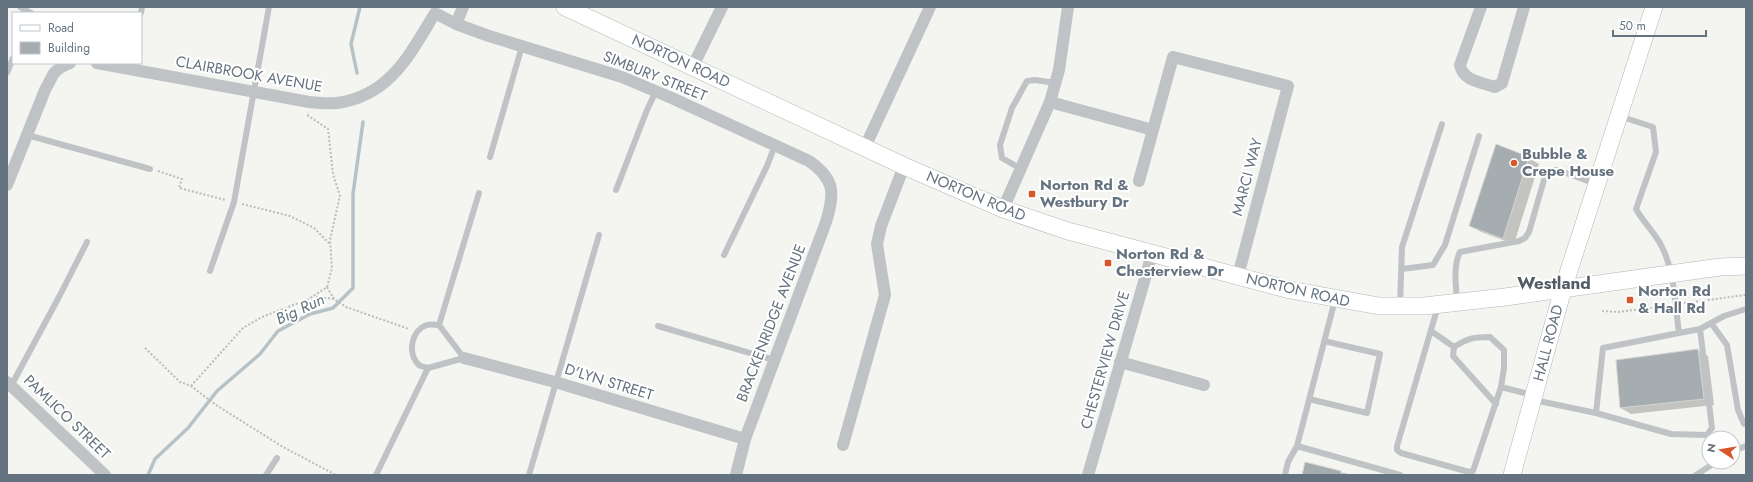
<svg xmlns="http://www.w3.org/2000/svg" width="1753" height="482" viewBox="0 0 1753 482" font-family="Jost,sans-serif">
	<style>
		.shadow { fill: #0003 }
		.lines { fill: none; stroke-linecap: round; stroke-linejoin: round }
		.stream { stroke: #b6c2c6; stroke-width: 3.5 }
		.building { fill: #a6adb1; stroke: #d5d5d3 }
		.secondary-casing { stroke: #b2b6ba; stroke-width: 18 }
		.path { stroke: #b9bbbd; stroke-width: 2; stroke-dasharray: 2 2; stroke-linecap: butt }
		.lane { stroke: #bfc3c6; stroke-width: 6 }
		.street { stroke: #bfc3c6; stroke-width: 12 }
		.secondary { stroke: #fff; stroke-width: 17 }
		.poi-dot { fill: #d8562b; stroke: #fff; stroke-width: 1.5 }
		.labels { text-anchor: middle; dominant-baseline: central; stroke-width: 4; stroke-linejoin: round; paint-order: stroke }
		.street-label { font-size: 15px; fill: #64737f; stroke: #fff }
		.poi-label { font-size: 15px; font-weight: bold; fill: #64737f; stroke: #fff; text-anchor: start }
		.water-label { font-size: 16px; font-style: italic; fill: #60757d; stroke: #fff }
		.quarter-label { font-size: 17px; font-weight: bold; fill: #525c65; stroke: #fff }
	</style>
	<rect width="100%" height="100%" fill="#f4f4f0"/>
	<!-- shadow -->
	<path class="shadow" d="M1496 146 1529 158 1539 164 1514 244 1481 232 1470 226Z
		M1697 350 1708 356 1714 405 1631 414 1621 408Z
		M1306 463 1352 475H1303Z"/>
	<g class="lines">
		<!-- stream -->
		<path class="stream" d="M357 73 351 44 360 7
			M148 475 155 459 188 428 217 391 260 354 278 331 310 314 333 308 353 288V194L363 122"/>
	</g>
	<!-- building -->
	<path class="building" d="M1496 144 1529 157 1503 239 1469 226Z
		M1698 349 1704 399 1620 408 1616 360Z
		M1305 462 1341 471V475H1302Z"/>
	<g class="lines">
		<!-- secondary casing -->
		<g class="secondary-casing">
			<path id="secondary" d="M565 7 904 166 1003 209 1068 231 1290 290 1379 306H1424L1505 297 1720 267 1746 266
				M1512 475 1563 289 1654 7"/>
		</g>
		<!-- path -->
		<path class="path" d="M158 171 182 179 179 188 226 200
			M242 204 290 216 314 228 330 244
			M327 287 334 299
			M316 297 334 299 346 307 409 329
			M1684 303 1746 295
			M1602 311 1618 312 1668 306
			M145 348 180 382 191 386 216 405 283 447 336 475
			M191 386 243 328 262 317 309 299 327 287 332 268 330 240 340 196 333 174 328 129 307 115 308 113"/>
		<!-- lane -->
		<path class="lane" d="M20 7 31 13
			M141 13 142 7
			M7 73 13 58
			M27 135 150 169
			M490 157 522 46
			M1021 169 1002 158 1000 145 1012 108 1027 81 1035 80 1056 83
			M616 190 647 110 656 91
			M724 255 767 166 775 145
			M1402 269 1433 265 1445 245 1479 136
			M210 271 234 202 269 7
			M1457 301C1456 286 1453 265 1460 252L1519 241 1525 238 1529 232 1546 173 1549 170H1558L1596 184
			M1400 305 1402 247 1442 124
			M1711 323 1727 345 1738 410 1744 424H1746
			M658 326 774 360
			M1431 331 1454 347C1468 338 1474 337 1490 337L1504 350V368L1501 387 1473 471 1469 472 1401 453 1397 450V446L1438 306
			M1679 333 1700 329 1724 316 1746 309
			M1454 347 1453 356 1496 404
			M428 368C426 367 421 367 419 365 407 354 411 330 427 325 430 324 435 325 439 325
			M11 386 60 295 87 242
			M1501 387 1532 395
			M1309 399 1367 413 1380 354 1324 341
			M1534 400 1596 413 1603 348 1679 333C1675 305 1675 273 1662 247 1656 234 1643 222 1636 209L1656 152 1653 127 1619 116
			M1596 413 1671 434 1707 435 1712 428 1700 329
			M1297 446 1400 475
			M1733 451 1746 446
			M266 475 277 458
			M376 475 428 368 464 358 439 325 479 193
			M529 475 599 235
			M1285 475 1288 462 1297 446 1335 300
			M1696 475 1716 462"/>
		<!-- street -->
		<path class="street" d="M1481 7 1460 65C1463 81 1481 82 1495 87L1502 83 1524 7
			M456 24 463 7
			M97 63 309 102C318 103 328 104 337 103 390 96 410 54 435 13L456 24 489 36 622 77 674 99 809 161C835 179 835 193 826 222L745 439 736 475
			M693 66 722 7
			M1050 102 1153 130
			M865 147 930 7
			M1139 181 1173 57 1288 86 1238 276
			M7 185 45 90 54 73 61 67 70 63
			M1003 209 1050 102 1059 70 1068 7
			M464 358 555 382 745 439
			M1120 362 1204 385
			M7 382 105 475
			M843 445 885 295 877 244 881 226 904 166
			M1088 475 1152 254"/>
		<!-- secondary -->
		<use href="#secondary" class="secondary"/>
	</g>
	<!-- markers -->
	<g class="poi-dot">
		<circle cx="1514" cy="163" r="4"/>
		<rect x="1028" y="190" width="8" height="8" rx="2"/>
		<rect x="1104" y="259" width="8" height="8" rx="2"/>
		<rect x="1626" y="296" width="8" height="8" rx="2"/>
	</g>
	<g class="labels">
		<!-- street labels -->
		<g class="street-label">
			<text transform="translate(681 61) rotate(25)">NORTON ROAD</text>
			<text transform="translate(249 74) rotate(10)">CLAIRBROOK AVENUE</text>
			<text transform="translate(655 76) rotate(22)">SIMBURY STREET</text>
			<text transform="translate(1247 177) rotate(-75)">MARCI WAY</text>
			<text transform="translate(976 196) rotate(23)">NORTON ROAD</text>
			<text transform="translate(1298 290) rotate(13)">NORTON ROAD</text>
			<text transform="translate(771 323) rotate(-69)">BRACKENRIDGE AVENUE</text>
			<text transform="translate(1548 343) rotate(-75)">HALL ROAD</text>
			<text transform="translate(1105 360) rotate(-74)">CHESTERVIEW DRIVE</text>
			<text transform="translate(609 382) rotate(17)">D'LYN STREET</text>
			<text transform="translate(67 417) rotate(44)">PAMLICO STREET</text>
		</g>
		<!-- poi labels -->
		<g class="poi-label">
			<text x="1522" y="154">Bubble &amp;<tspan x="1522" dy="17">Crepe House</tspan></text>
			<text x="1040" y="185">Norton Rd &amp;<tspan x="1040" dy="17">Westbury Dr</tspan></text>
			<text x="1116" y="254">Norton Rd &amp;<tspan x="1116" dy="17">Chesterview Dr</tspan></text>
			<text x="1638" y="291">Norton Rd<tspan x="1638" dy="17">&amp; Hall Rd</tspan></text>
		</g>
		<!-- water labels -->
		<g class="water-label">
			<text transform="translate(300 309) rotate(-25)">Big Run</text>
		</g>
		<!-- quarter labels -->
		<g class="quarter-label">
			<text x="1554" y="283">Westland</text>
		</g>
	</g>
	<!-- border -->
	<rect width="1753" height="482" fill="none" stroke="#64737f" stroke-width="16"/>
	<!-- legend -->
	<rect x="12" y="12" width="130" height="52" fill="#ffffff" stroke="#c1c7cc"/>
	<rect x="20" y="25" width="20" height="6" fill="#ffffff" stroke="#c1c7cc"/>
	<text x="48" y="32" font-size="12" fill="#64737f">Road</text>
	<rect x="20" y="42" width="20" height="12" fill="#a6adb1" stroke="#c1c7cc"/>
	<text x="48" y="52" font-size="12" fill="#64737f">Building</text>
	<!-- north arrow -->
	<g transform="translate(1721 450) rotate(282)"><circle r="19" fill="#ffffff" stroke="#c1c7cc"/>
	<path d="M0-3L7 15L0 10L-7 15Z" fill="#d8562b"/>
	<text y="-6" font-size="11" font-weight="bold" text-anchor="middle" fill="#64737f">N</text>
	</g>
	<!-- scale -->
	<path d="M1613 30v6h93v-6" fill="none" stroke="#64737f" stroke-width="2"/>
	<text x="1619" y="30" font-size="12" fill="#64737f" stroke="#ffffff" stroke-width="3" paint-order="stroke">50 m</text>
</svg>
